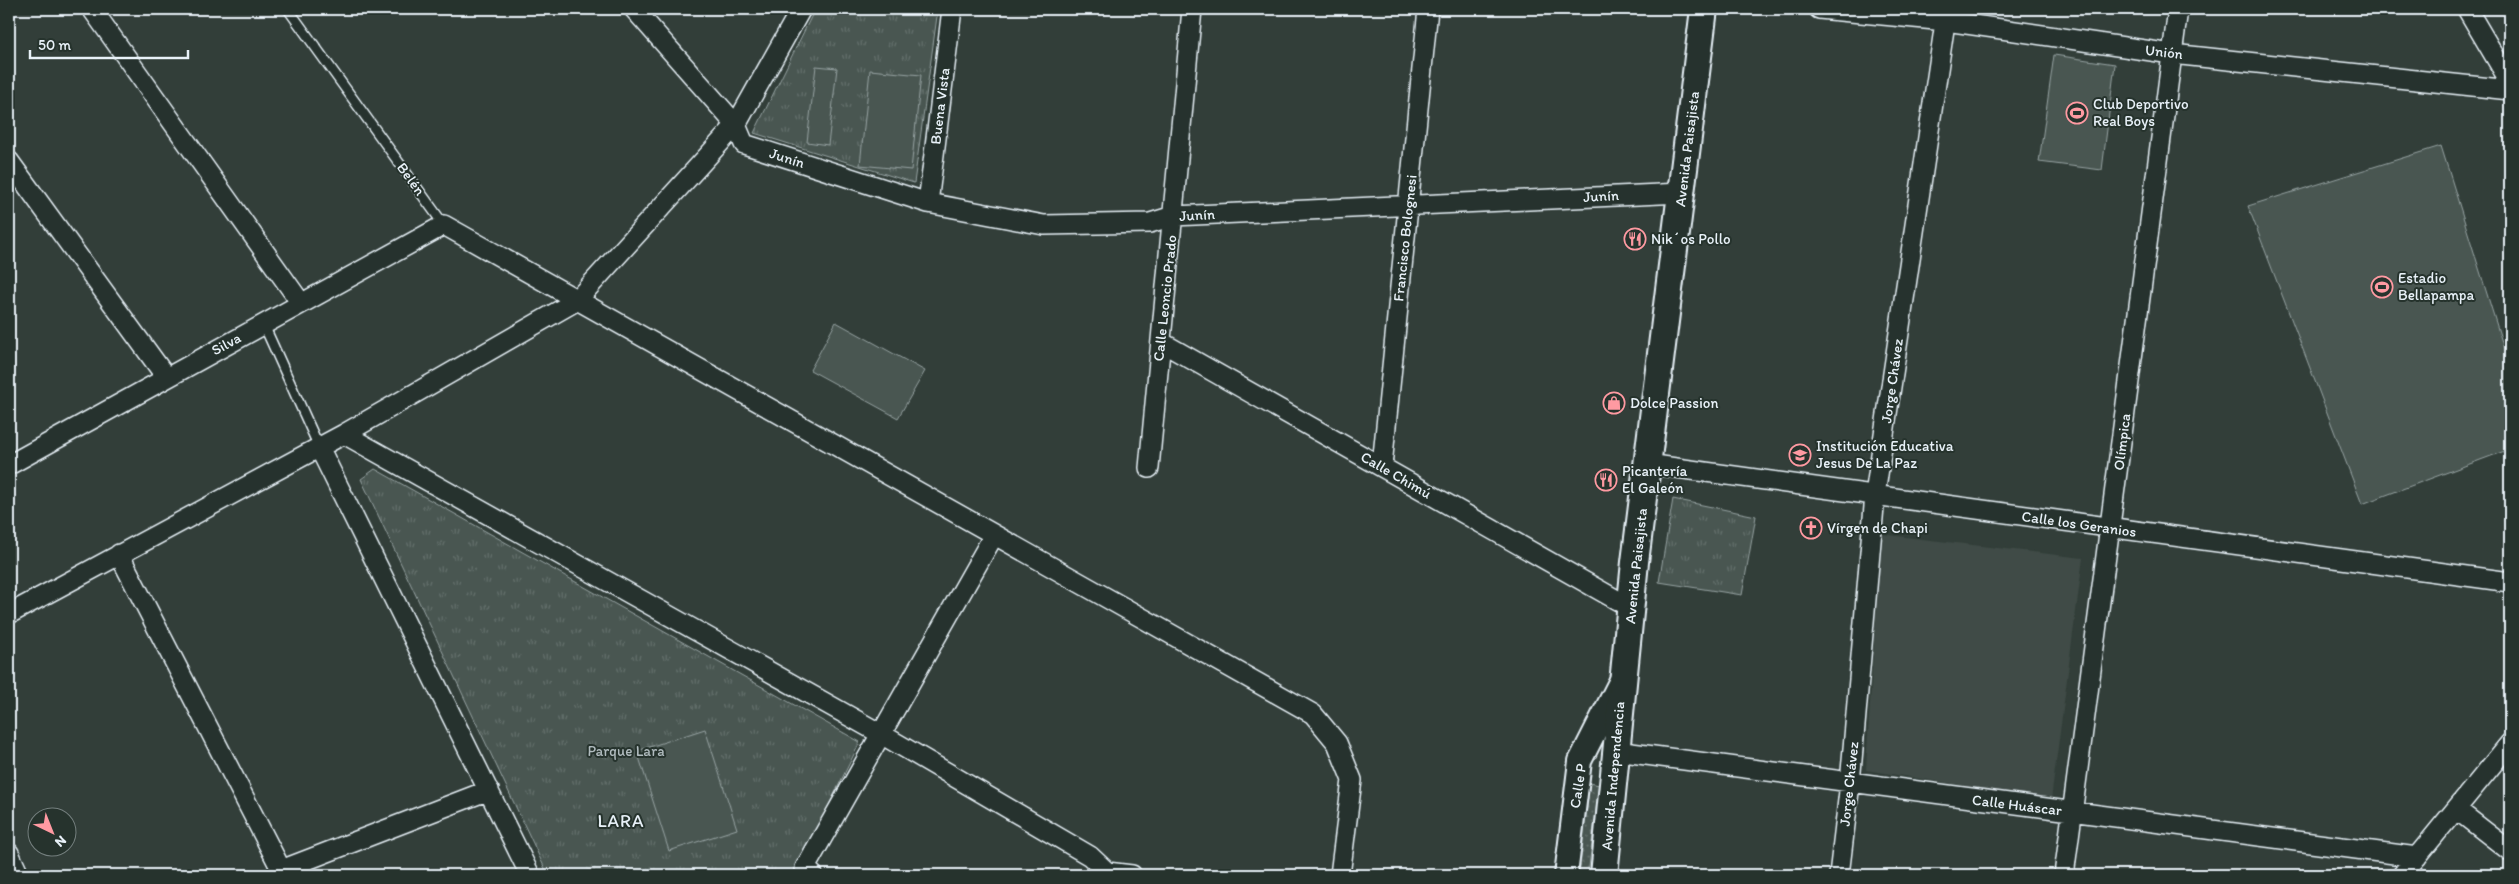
<svg xmlns="http://www.w3.org/2000/svg" width="2519" height="884" viewBox="0 0 2519 884" font-family="Itim,sans-serif">
	<style>
		.built { fill: #3f4b46 }
		.grass { fill: url(#grass-dots); stroke: #98a4a4 }
		.park { fill: url(#park-tufts); stroke: #98a4a4 }
		.garden { fill: #495651; stroke: #98a4a4 }
		.lines { fill: none; stroke-linecap: round; stroke-linejoin: round }
		.service-casing { stroke: #e8f1f8; stroke-width: 12 }
		.minor-casing { stroke: #e8f1f8; stroke-width: 22 }
		.tertiary-casing { stroke: #e8f1f8; stroke-width: 26 }
		.secondary-casing { stroke: #e8f1f8; stroke-width: 30 }
		.service { stroke: #26332d; stroke-width: 9 }
		.minor { stroke: #26332d; stroke-width: 19 }
		.tertiary { stroke: #26332d; stroke-width: 22 }
		.secondary { stroke: #26332d; stroke-width: 26 }
		.labels { text-anchor: middle; dominant-baseline: central; stroke-width: 4; stroke-linejoin: round; paint-order: stroke }
		.street-label { font-size: 15px; fill: #e8f1f8; stroke: #26332d }
		.poi-label { font-size: 15px; fill: #e8f1f8; stroke: #26332d; text-anchor: start }
		.park-label { font-size: 15px; fill: #b0bbbe; stroke: #26332d }
		.quarter-label { font-size: 18px; letter-spacing: 1px; fill: #e8f1f8; stroke: #26332d }
	</style>
	<defs>
		<pattern id="grass-dots" width="8" height="8" patternUnits="userSpaceOnUse" patternTransform="scale(1.25)"><rect width="8" height="8" fill="#495651"/><path d="M2 2h.1M6 6h.1" fill="none" stroke="#636f6b" stroke-width="1.8" stroke-linecap="round"/></pattern>
		<pattern id="park-tufts" width="24" height="20" patternUnits="userSpaceOnUse" patternTransform="scale(1.25)"><rect width="24" height="20" fill="#495651"/><path d="M3 7l-1-3M5 7V3M7 7l1-3M15 17l-1-3M17 17v-4M19 17l1-3" fill="none" stroke="#636f6b"/></pattern>
	</defs>
	<rect width="100%" height="100%" fill="#323e39"/>
	<filter id="ink" filterUnits="userSpaceOnUse"><feTurbulence type="fractalNoise" baseFrequency=".02" numOctaves="2"/><feDisplacementMap in="SourceGraphic" scale="10" xChannelSelector="R" yChannelSelector="G"/><feConvolveMatrix kernelMatrix="1 2 1 2 8 2 1 2 1" color-interpolation-filters="sRGB"/></filter>
	<g filter="url(#ink)">
		<!-- built -->
		<path class="built" d="M1880 534 2083 558 2051 800 1866 770Z"/>
		<!-- grass -->
		<path class="grass" d="M1590 783 1599 785 1588 875H1579Z"/>
		<!-- park -->
		<path class="park" d="M815 9H938L914 183 754 133Z
			M375 469 860 742 795 874 796 875H548L361 479Z
			M1673 499 1756 516 1742 595 1659 582Z"/>
		<!-- garden -->
		<path class="garden" d="M2054 55 2115 64 2102 170 2039 162Z
			M816 66 837 68 828 145 807 142Z
			M870 70 921 75 911 170 860 165Z
			M2441 146 2510 368V449L2362 504 2248 206Z
			M836 322 925 371 898 418 810 370Z
			M705 729 737 829 669 851 637 751Z"/>
		<g class="lines">
			<!-- service casing -->
			<g class="service-casing">
				<path id="service" d="M288 9 444 225
					M263 323 319 447"/>
			</g>
			<!-- minor casing -->
			<g class="minor-casing">
				<path id="minor" d="M92 9 301 303
					M634 9 736 125 744 144 928 203 1044 225 1150 223 1173 216 1682 193
					M1819 9 1946 21 2172 54 2510 90
					M2467 9 2510 82
					M9 161 166 377
					M928 203 952 9
					M1161 342 1631 608
					M344 434 881 734 1090 856 1107 872V875
					M319 447 530 875
					M1647 464 2510 582
					M9 465 444 225 1313 714 1337 743 1352 780 1340 875
					M1382 466 1428 9
					M1149 468 1192 9
					M119 554 284 875
					M9 614 344 434 576 301 736 125 801 9
					M1616 751 2417 857
					M2456 809 2510 851
					M9 853 19 875
					M281 870 489 790
					M1107 872 1132 875
					M813 875 805 868 994 535
					M1839 875 1850 783 1875 495 1947 9
					M2064 875 2178 9
					M2402 875 2510 743"/>
			</g>
			<!-- tertiary casing -->
			<g class="tertiary-casing">
				<path id="tertiary" d="M1566 875 1580 761 1621 680"/>
			</g>
			<!-- secondary casing -->
			<g class="secondary-casing">
				<path id="secondary" d="M1604 875 1635 562 1704 9"/>
			</g>
			<!-- service -->
			<use href="#service" class="service"/>
			<!-- minor -->
			<use href="#minor" class="minor"/>
			<!-- tertiary -->
			<use href="#tertiary" class="tertiary"/>
			<!-- secondary -->
			<use href="#secondary" class="secondary"/>
		</g>
	</g>
	<!-- icons -->
	<defs>
		<g id="stadium-ring" transform="scale(1.125)"><circle r="9.5" fill="#26332d" stroke="#ff9aa2" stroke-width="1.5"/><path d="M0-5a6.5 5 0 1 0 0 10a6.5 5 0 1 0 0-10ZM-3.5-1.8h7v3.6h-7Z" fill="#ff9aa2"/></g>
		<g id="restaurant-ring" transform="scale(1.125)"><circle r="9.5" fill="#26332d" stroke="#ff9aa2" stroke-width="1.5"/><path d="M-5-6h1v4h1v-4h1v4h1v-4h1v5L-1.5 .5V6h-2V.5L-5-1ZM5-6V6H3V1.5H1.5Q1.5-4 5-6Z" fill="#ff9aa2"/></g>
		<g id="shop-ring" transform="scale(1.125)"><circle r="9.5" fill="#26332d" stroke="#ff9aa2" stroke-width="1.5"/><path d="M-5-2.5h2.3a2.7 3.5 0 0 1 5.4 0H5L5.5 6h-11ZM-1.5-2.5h3a1.5 2.3 0 0 0-3 0Z" fill="#ff9aa2"/></g>
		<g id="school-ring" transform="scale(1.125)"><circle r="9.5" fill="#26332d" stroke="#ff9aa2" stroke-width="1.5"/><path d="M0-5L7-2L0 1L-7-2ZM-4 1L0 2.5L4 1V4Q0 6-4 4Z" fill="#ff9aa2"/></g>
		<g id="church-ring" transform="scale(1.125)"><circle r="9.5" fill="#26332d" stroke="#ff9aa2" stroke-width="1.5"/><path d="M-1.2-6h2.4v3.5h3.3v2.4h-3.3V6h-2.4V-.1h-3.3v-2.4h3.3Z" fill="#ff9aa2"/></g>
	</defs>
	<g fill-rule="evenodd">
		<use href="#stadium-ring" x="2077" y="113"/>
		<use href="#restaurant-ring" x="1635" y="239"/>
		<use href="#stadium-ring" x="2382" y="287"/>
		<use href="#shop-ring" x="1614" y="403"/>
		<use href="#school-ring" x="1800" y="455"/>
		<use href="#restaurant-ring" x="1606" y="480"/>
		<use href="#church-ring" x="1811" y="528"/>
	</g>
	<g class="labels">
		<!-- street labels -->
		<g class="street-label">
			<text transform="translate(2164 52) rotate(7)">Unión</text>
			<text transform="translate(940 106) rotate(-83)">Buena Vista</text>
			<text transform="translate(1687 149) rotate(-83)">Avenida Paisajista</text>
			<text transform="translate(787 158) rotate(18)">Junín</text>
			<text transform="translate(411 179) rotate(54)">Belén</text>
			<text transform="translate(1601 196) rotate(-3)">Junín</text>
			<text transform="translate(1197 215) rotate(-3)">Junín</text>
			<text transform="translate(1405 238) rotate(-84)">Francisco Bolognesi</text>
			<text transform="translate(1165 298) rotate(-84)">Calle Leoncio Prado</text>
			<text transform="translate(226 344) rotate(-29)">Silva</text>
			<text transform="translate(1892 381) rotate(-82)">Jorge Chávez</text>
			<text transform="translate(2122 442) rotate(-83)">Olímpica</text>
			<text transform="translate(1396 475) rotate(30)">Calle Chimú</text>
			<text transform="translate(2079 524) rotate(8)">Calle los Geranios</text>
			<text transform="translate(1636 566) rotate(-84)">Avenida Paisajista</text>
			<text transform="translate(1613 776) rotate(-85)">Avenida Independencia</text>
			<text transform="translate(1849 784) rotate(-84)">Jorge Chávez</text>
			<text transform="translate(1578 786) rotate(-81)">Calle P</text>
			<text transform="translate(2017 805) rotate(7)">Calle Huáscar</text>
		</g>
		<!-- poi labels -->
		<g class="poi-label">
			<text x="2093" y="104">Club Deportivo<tspan x="2093" dy="17">Real Boys</tspan></text>
			<text x="1651" y="239">Nik´os Pollo</text>
			<text x="2398" y="278">Estadio<tspan x="2398" dy="17">Bellapampa</tspan></text>
			<text x="1630" y="403">Dolce Passion</text>
			<text x="1816" y="446">Institución Educativa<tspan x="1816" dy="17">Jesus De La Paz</tspan></text>
			<text x="1622" y="471">Picantería<tspan x="1622" dy="17">El Galeón</tspan></text>
			<text x="1827" y="528">Vírgen de Chapi</text>
		</g>
		<!-- park labels -->
		<g class="park-label">
			<text x="626" y="751">Parque Lara</text>
		</g>
		<!-- quarter labels -->
		<g class="quarter-label">
			<text x="621" y="821">LARA</text>
		</g>
	</g>
	<!-- margin -->
	<rect width="2519" height="884" fill="none" stroke="#26332d" stroke-width="30"/>
	<rect x="15" y="15" width="2489" height="854" fill="none" stroke="#e8f1f8" stroke-width="2" filter="url(#ink)"/>
	<!-- north arrow -->
	<g transform="translate(52 832) rotate(137)"><circle r="24" fill="#26332d" stroke="#747f7e"/>
	<path d="M0-4L9 19L0 12L-9 19Z" fill="#ff9aa2"/>
	<text y="-8" font-size="14" font-weight="bold" text-anchor="middle" fill="#e8f1f8">N</text>
	</g>
	<!-- scale -->
	<path d="M30 50v8h158v-8" fill="none" stroke="#e8f1f8" stroke-width="2.5"/>
	<text x="38" y="50" font-size="15" fill="#e8f1f8" stroke="#26332d" stroke-width="4" paint-order="stroke">50 m</text>
</svg>
